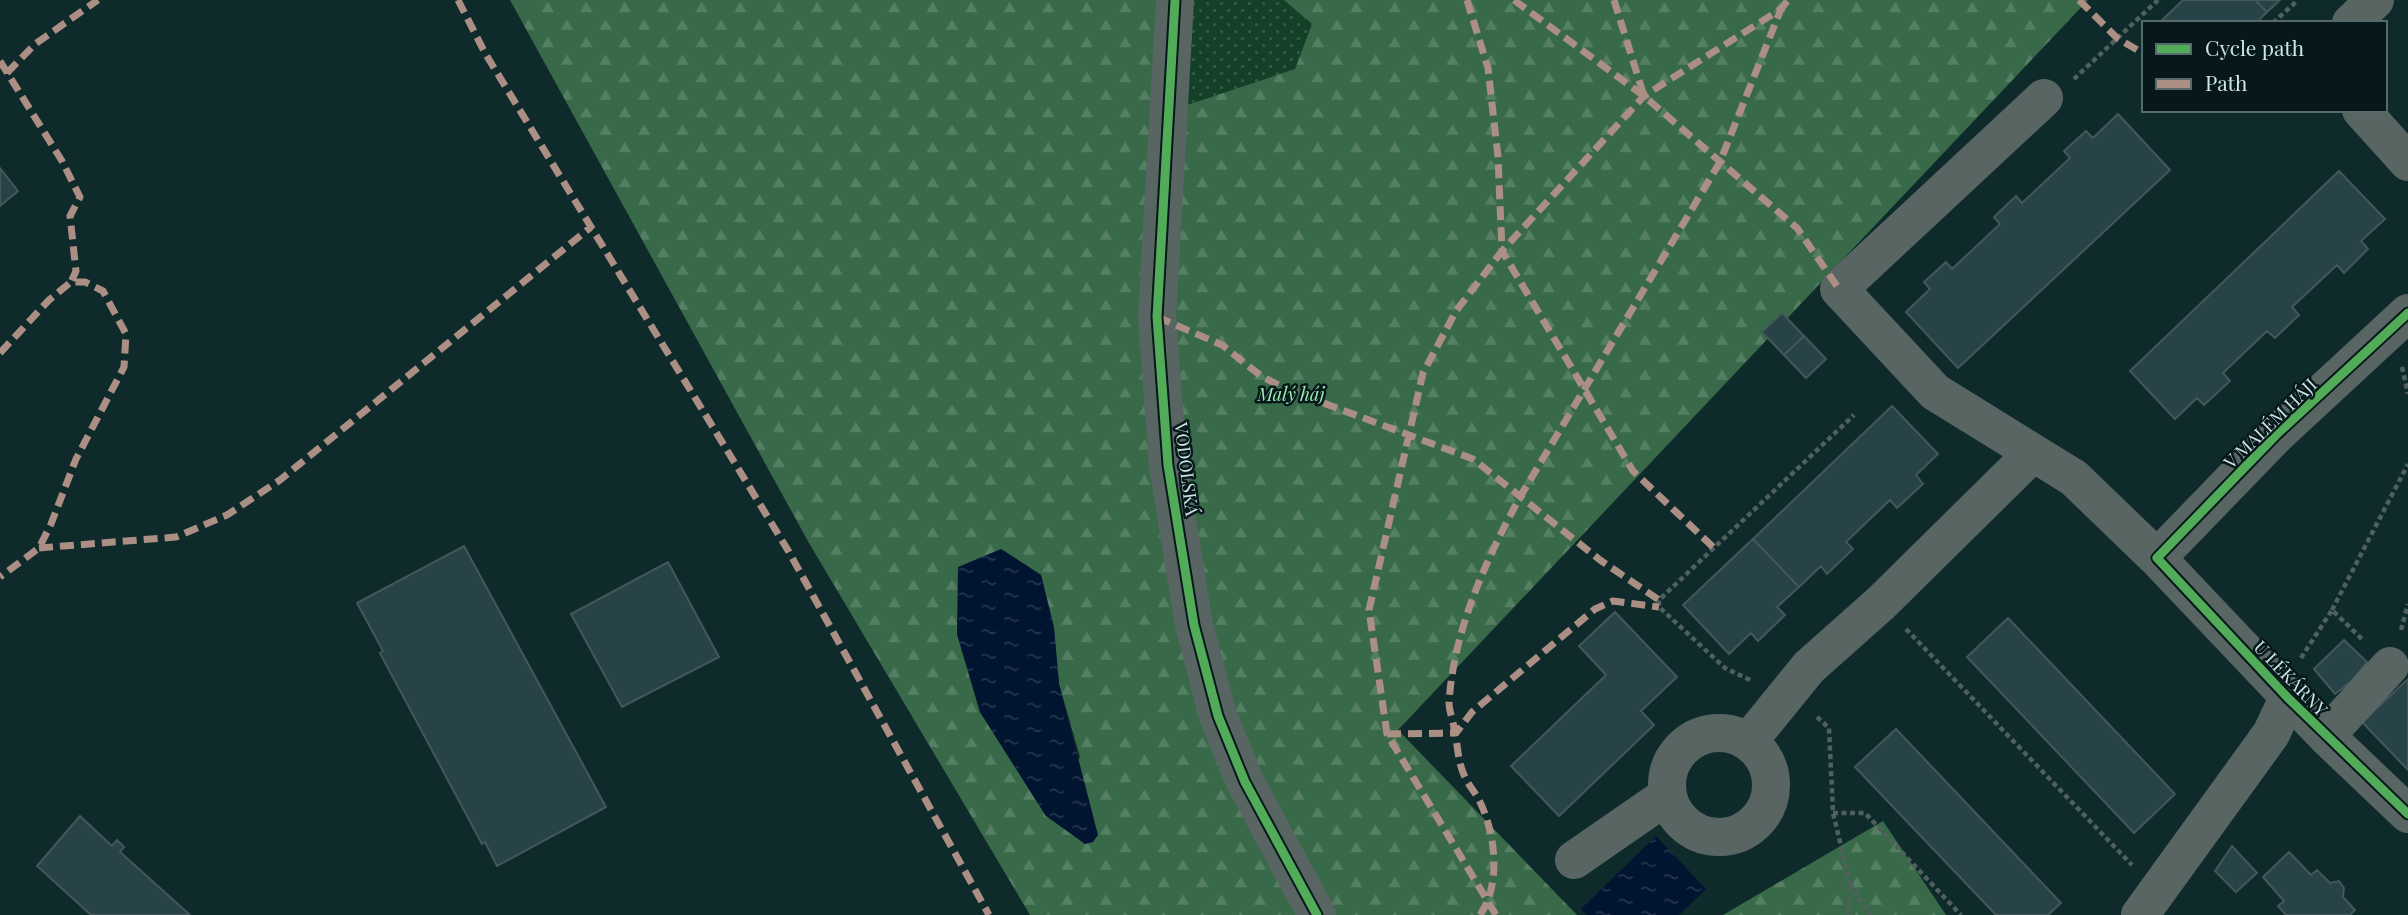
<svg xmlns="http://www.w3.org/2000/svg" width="2408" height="915" viewBox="0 0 2408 915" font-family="'Playfair Display',serif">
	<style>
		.grass { fill: url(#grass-dots) }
		.forest { fill: url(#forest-firs); fill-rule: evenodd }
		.water { fill: url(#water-ripples) }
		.building { fill: #274348; stroke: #44575a; stroke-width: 2 }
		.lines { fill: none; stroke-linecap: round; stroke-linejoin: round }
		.path { stroke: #4f605f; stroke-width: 4.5; stroke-dasharray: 5 3.5; stroke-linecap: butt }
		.minor { stroke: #596563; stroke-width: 38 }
		.quiet { stroke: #ac8f84; stroke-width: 7; stroke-dasharray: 14 7; stroke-linecap: butt }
		.cycleway-casing { stroke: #06181a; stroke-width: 13 }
		.cycleway { stroke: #51ab58; stroke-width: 9 }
		.labels { text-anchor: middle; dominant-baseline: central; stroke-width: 5; stroke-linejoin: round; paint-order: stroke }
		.park-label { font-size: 18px; font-style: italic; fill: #9bebb0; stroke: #06181a }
		.street-label { font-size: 18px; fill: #cee5e7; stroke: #06181a }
	</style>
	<defs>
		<pattern id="grass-dots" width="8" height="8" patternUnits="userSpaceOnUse" patternTransform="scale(1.75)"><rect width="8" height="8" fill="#134026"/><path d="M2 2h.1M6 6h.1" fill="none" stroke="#345b46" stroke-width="1.8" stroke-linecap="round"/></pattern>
		<pattern id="forest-firs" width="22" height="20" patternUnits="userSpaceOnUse" patternTransform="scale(1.75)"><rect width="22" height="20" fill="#386a49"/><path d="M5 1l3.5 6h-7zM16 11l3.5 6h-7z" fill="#547f63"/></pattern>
		<pattern id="water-ripples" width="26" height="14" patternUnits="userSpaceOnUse" patternTransform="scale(1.75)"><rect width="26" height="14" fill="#011430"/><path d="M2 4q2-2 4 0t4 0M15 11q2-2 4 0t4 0" fill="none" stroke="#25364e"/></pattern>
	</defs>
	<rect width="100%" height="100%" fill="#0f2a2b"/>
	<!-- grass -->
	<path class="grass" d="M1192 0H1284L1312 24 1295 69 1187 105Z"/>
	<!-- forest -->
	<path class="forest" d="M510 0H1192L1187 105 1295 69 1312 24 1284 0H2088L1398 730 1577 915H1030L809 543ZM1001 549 1041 575 1054 628 1059 684 1080 757 1046 816 980 712 957 634Z
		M1883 821 1946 915H1723Z"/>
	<!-- water -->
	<path class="water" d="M1001 549 1041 575 1054 628 1059 684 1098 835 1093 842 1085 844 1046 816 980 712 957 634 958 567Z
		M1656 836 1706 889 1679 915H1587L1581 909Z"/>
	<!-- building -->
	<path class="building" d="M2183 0H2255L2267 12 2256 23H2159Z
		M2255 0H2280L2267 12Z
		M2118 114 2170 170 1958 368 1906 312 1930 289 1924 282 1946 262 1952 269 2000 224 1994 217 2016 196 2022 203 2070 158 2064 151 2086 131 2093 138Z
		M0 168 18 191 0 206Z
		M2339 171 2385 219 2361 241 2368 249 2344 273 2337 265 2292 307 2299 315 2275 338 2267 331 2223 373 2230 381 2204 405 2197 398 2175 419 2130 371Z
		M1782 313 1804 336 1784 355 1762 332Z
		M1804 336 1826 359 1806 378 1784 355Z
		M1892 406 1938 454 1916 475 1923 484 1897 508 1890 500 1846 542 1853 549 1827 574 1821 566 1799 587 1753 539Z
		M1753 539 1799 587 1777 607 1785 615 1758 641 1751 633 1729 654 1683 605Z
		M464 546 606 807 497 866 485 842 482 844 380 653 383 651 357 603Z
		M668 562 719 657 622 707 571 614Z
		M1615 612 1677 677 1641 711 1654 725 1559 816 1511 766 1606 675 1579 646Z
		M2008 618 2175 794 2134 833 1967 657Z
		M2344 640 2367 662 2352 681 2335 694 2314 669Z
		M2408 679V770L2362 722Z
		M1896 729 2061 903 2048 915H1996L1855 767Z
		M80 816 112 846 117 840 124 847 120 852 190 915H91L37 866Z
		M2232 846 2257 873 2236 892 2215 871Z
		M2289 852 2311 875 2317 870 2330 883 2339 881 2344 888 2343 897 2355 910 2350 915H2286L2278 906 2284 901 2263 877Z"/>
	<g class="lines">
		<!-- path -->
		<path class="path" d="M2273 23 2298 0
			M2074 79 2158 0
			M2402 367 2408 394
			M2332 610 2408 464
			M1906 629 2132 865
			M2401 630 2408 604
			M2301 658 2332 610 2363 640
			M1750 680 1725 668 1659 607V600L1854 415
			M1817 717 1829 728 1833 813 1850 883 1849 915
			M1833 813H1865L1961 915
			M1850 884 1871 915"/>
		<!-- minor -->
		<path class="minor" d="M1175 0 1157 317 1168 465 1194 625 1218 716 1245 782 1317 915
			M2351 23 2375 0
			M2044 98 1839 289 1935 392 2074 478 2157 558 2326 736 2408 814
			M2361 110 2408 162
			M2157 558 2276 435 2408 313
			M1667 785a52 52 0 1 1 104 0a52 52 0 1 1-104 0Z
			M2326 736 2390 666
			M1748 742 1809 667 1881 603 2033 453
			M1574 860 1668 795
			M2140 915 2271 734 2288 698"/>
		<!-- quiet -->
		<path class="quiet" d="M458 0 485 53 789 552 989 915
			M1467 0 1488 68 1498 157 1502 251 1456 311 1423 373 1369 610 1387 734 1496 915
			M1514 0 1644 96 1797 228 1839 289
			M1614 0 1644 96
			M2079 0 2117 38 2144 54
			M0 61 62 161 80 197 70 216 76 271 71 282
			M7 73 35 44 98 0
			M1157 317 1222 345 1261 376 1286 389 1473 459 1600 560 1659 600
			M0 353 49 300 71 282H85L103 291 126 334 124 367 76 459 51 524 39 548 0 577
			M1713 547 1633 471 1502 251 1644 96 1781 9 1788 0
			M39 548 176 537 227 515 280 480 591 227
			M1387 734 1456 733 1472 712 1595 609 1613 601 1659 607
			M1480 915C1501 885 1496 835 1480 802 1476 793 1468 785 1464 775 1457 759 1458 744 1454 728 1453 720 1449 711 1449 702 1454 629 1486 560 1520 497L1720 162 1781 9"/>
		<!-- cycleway casing -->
		<g class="cycleway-casing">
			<path id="cycleway" d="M1175 0 1157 317 1168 465 1194 625 1218 716 1245 782 1317 915
				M2408 313 2276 435 2157 558 2288 698 2408 814"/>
		</g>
		<!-- cycleway -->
		<use href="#cycleway" class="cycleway"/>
	</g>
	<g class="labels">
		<!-- park labels -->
		<g class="park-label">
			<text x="1291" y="394">Malý háj</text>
		</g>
		<!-- street labels -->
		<g class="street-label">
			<text transform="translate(2270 423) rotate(-44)">V MALÉM HÁJI</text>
			<text transform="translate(1187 469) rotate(83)">VODOLSKÁ</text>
			<text transform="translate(2291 678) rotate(46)">U LÉKÁRNY</text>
		</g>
	</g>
	<!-- legend -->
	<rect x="2142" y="21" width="245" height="91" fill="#06181a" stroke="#566a6c" stroke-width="2"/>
	<rect x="2156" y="44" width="35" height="10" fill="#51ab58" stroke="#566a6c" stroke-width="2"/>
	<text x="2205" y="56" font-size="21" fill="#cee5e7">Cycle path</text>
	<rect x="2156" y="79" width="35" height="10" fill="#ac8f84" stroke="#566a6c" stroke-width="2"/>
	<text x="2205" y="91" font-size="21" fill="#cee5e7">Path</text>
</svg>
